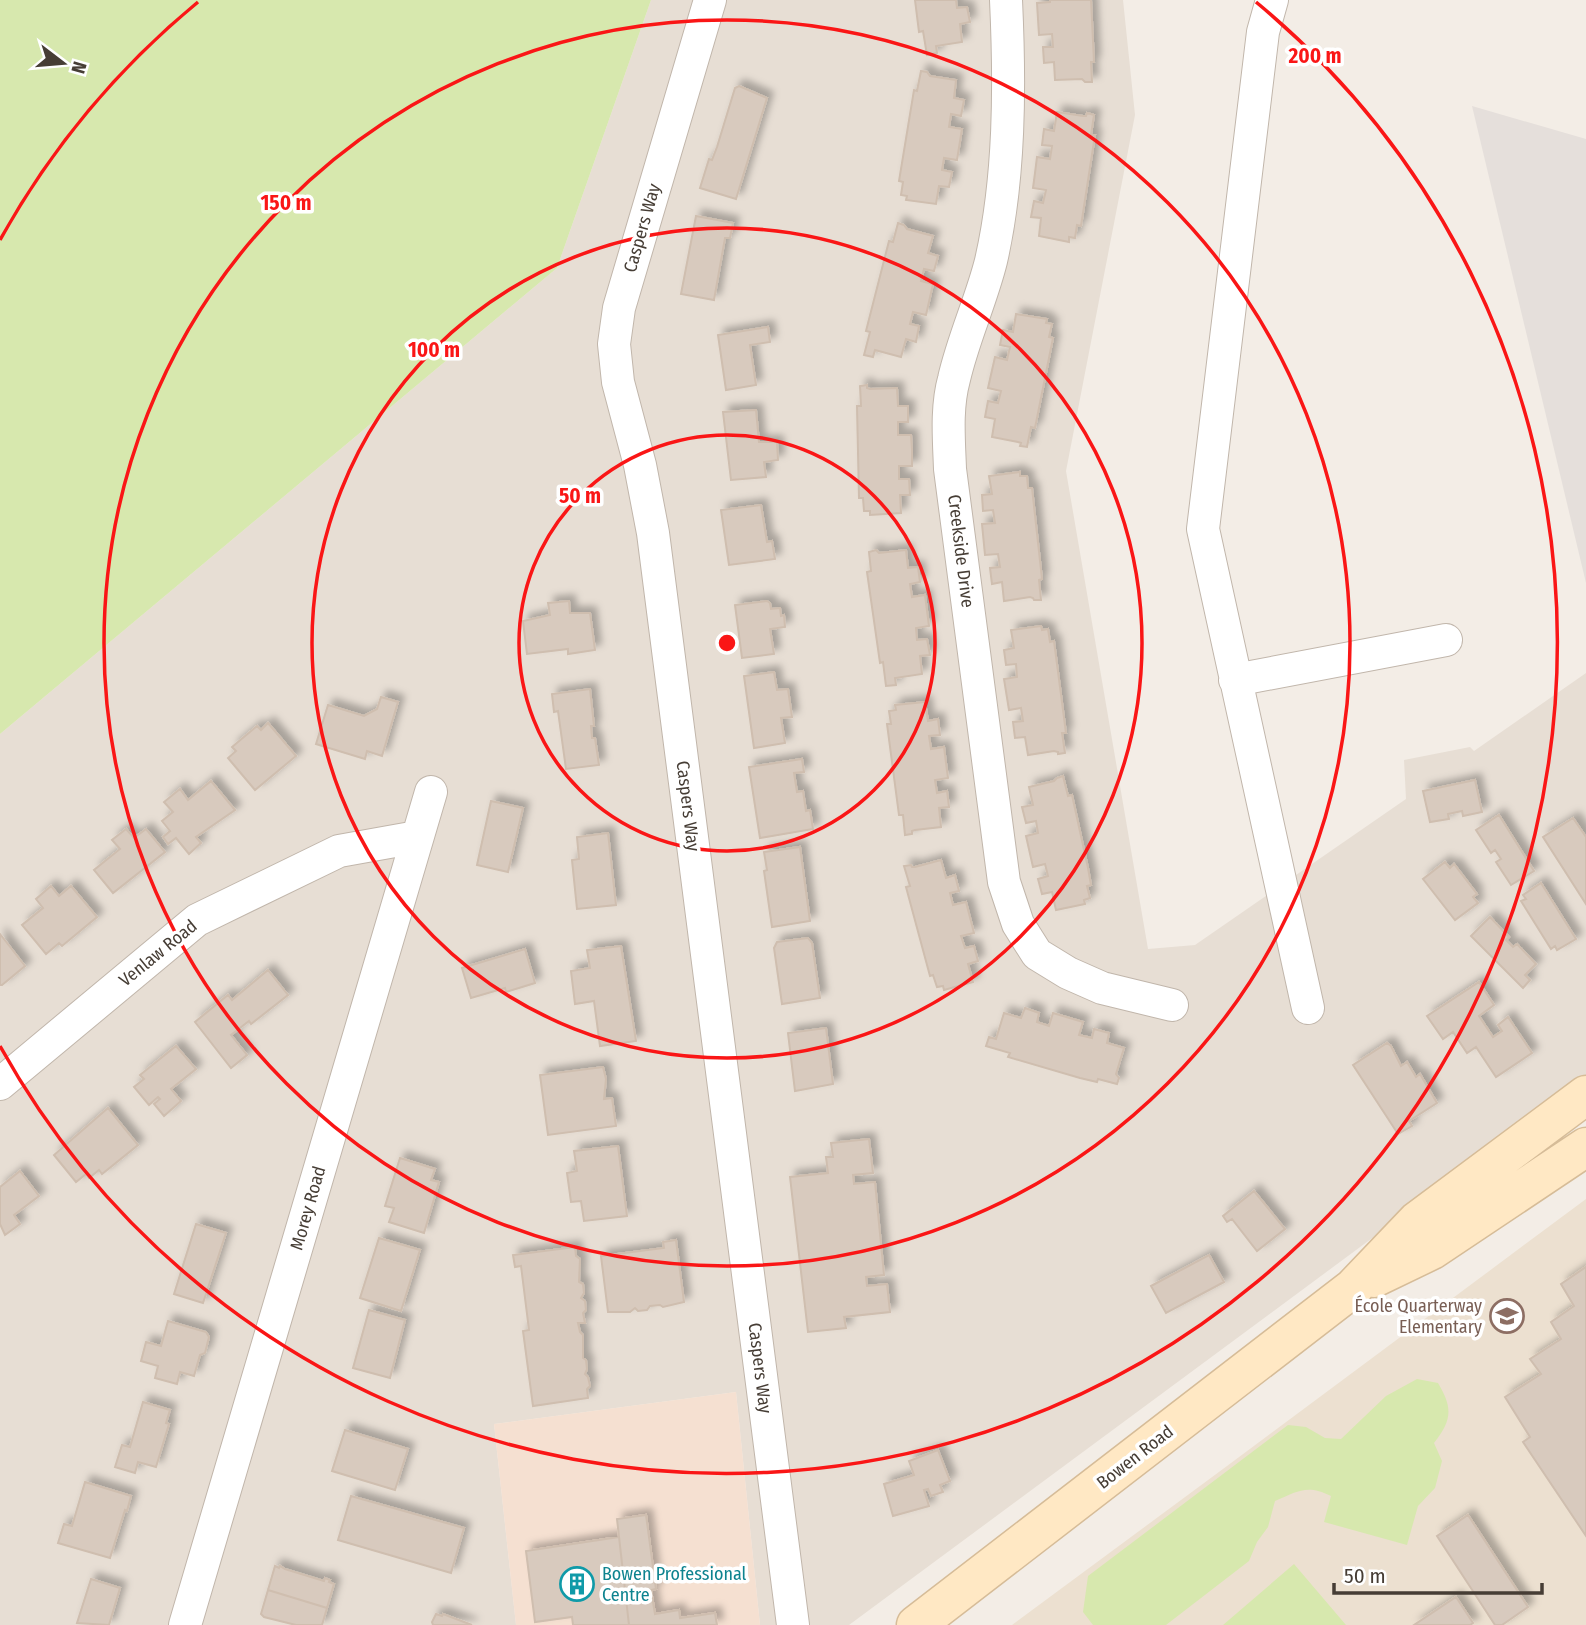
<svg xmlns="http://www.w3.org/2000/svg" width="1586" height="1625" viewBox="0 0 1586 1625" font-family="'Fira Sans Condensed',sans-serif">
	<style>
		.residential { fill: #e7ded4 }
		.commercial { fill: #f5e0d1 }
		.industrial { fill: #e5dfdb }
		.education { fill: #ece0d0 }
		.green { fill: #d7e8ae }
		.building { fill: #d8cabe; stroke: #cfbeaf; stroke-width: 2; filter: url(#shadow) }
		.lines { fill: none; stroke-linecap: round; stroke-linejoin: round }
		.street-casing { stroke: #c1b6ab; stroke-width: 34 }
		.secondary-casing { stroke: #d6bc98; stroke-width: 41 }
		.street { stroke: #fff; stroke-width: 32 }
		.secondary { stroke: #ffe8c4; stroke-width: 38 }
		.ring { fill: none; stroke: #fa1616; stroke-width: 3.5 }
		.labels { text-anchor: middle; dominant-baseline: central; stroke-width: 7; stroke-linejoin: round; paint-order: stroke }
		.street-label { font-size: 18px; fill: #463d35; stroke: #fff }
		.education-label { font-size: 18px; fill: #785e54; stroke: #fff; text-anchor: end }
		.culture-label { font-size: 18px; fill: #0d838f; stroke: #fff; text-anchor: start }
		.centre { fill: #fa1616; stroke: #fff; stroke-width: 3.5 }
		.ring-label { font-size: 21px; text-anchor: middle; font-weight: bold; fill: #fa1616; stroke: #fff; stroke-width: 7; stroke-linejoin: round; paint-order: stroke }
	</style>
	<defs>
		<filter id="shadow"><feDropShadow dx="6" dy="-6" stdDeviation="3.5" flood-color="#0004"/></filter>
	</defs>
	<rect width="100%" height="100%" fill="#f3ede6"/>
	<!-- residential -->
	<path class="residential" d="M651 0H1123L1135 115 1066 471 1148 949 1195 945 1406 799 1404 760 1470 747 1474 751 1586 673V1080L849 1625H760L736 1392 494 1424 516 1625H0V734L557 268Z"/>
	<!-- commercial -->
	<path class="commercial" d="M736 1392 760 1625H516L494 1424Z"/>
	<!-- industrial -->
	<path class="industrial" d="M1472 106 1586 139V583Z"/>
	<!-- education -->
	<path class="education" d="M1586 1199V1625H1012L1227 1466Z"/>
	<!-- green -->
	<path class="green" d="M0 0H651L557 268 0 734Z
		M1417 1379 1438 1383C1453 1408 1452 1420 1434 1443L1442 1461 1435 1488 1418 1506 1407 1545 1324 1522 1331 1496C1307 1484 1298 1491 1275 1501L1268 1527 1257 1542 1249 1561 1166 1625H1093L1083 1612 1088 1576 1288 1425 1306 1427 1325 1438 1341 1439 1386 1396Z
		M1294 1564 1346 1625H1223Z"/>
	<!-- building -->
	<path class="building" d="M915 0H956L957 8 967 7 970 22 960 24 962 42 936 46 937 53 927 55 923 31 919 32Z
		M1050 0H1091L1094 62H1091L1092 82H1085L1082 79 1055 80 1054 62 1044 63 1043 47H1053L1052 34 1039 35 1037 3 1050 2Z
		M921 71 927 72 930 76 956 80 954 98 964 100 961 116 951 114 949 127 962 129 957 160 944 158 942 170 952 172 949 187 939 186 936 204 906 200 907 196 901 195 903 182 899 181 914 90 917 91Z
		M739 86 767 98 736 199 700 188 709 159 712 160 717 147 735 88Z
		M1057 112 1083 116H1086L1087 113 1094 115 1091 135H1095L1081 226 1077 225 1075 238 1069 237V242L1039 236 1041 218 1031 217 1034 201 1043 203 1046 190 1033 188 1035 173 1037 157 1050 159 1052 146 1042 145 1044 129 1054 131Z
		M696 216 733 223 730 238H725L714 300 681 294Z
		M898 223 904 225 907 229 933 236 928 253 938 256 934 271 924 269 921 281 933 284 926 315 913 312 910 324 919 326 916 342 906 339 901 357 875 350 873 357 864 355 870 332 866 331 889 241 893 242Z
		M1016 314 1047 319 1046 323 1052 324 1049 337 1053 338 1035 428 1031 427 1027 447 1020 446 1021 443 1018 442 992 437 995 419 985 417 988 401 998 403 1001 391 988 388 995 357 1007 360 1010 347 1000 345 1003 330 1013 332Z
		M768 327 770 342 750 345 756 385 726 390 718 335Z
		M867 385V388L870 389 897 388 898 406H908V422H898V435H911L912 450V466H899V479H909L910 495H900L901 513 870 515V511H864L863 498H859L857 406H861L860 386Z
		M756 410 759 442H777L778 460 764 462 766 477 731 480 723 412Z
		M1020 472V476H1027L1028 488H1032L1042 579 1039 580 1041 600H1034L1033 598 1030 597 1004 601 1002 582 992 584 990 568 1000 567 998 554 985 555 982 524 995 523 993 510 983 511 982 495 992 494 989 476Z
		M761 505 767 542 772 541 775 559 729 565 721 510Z
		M876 550 879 553 906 550 908 568 918 567 920 582 910 584 912 597 925 595 929 626 916 628 917 640 927 639 930 655 920 656 922 674 895 678 896 685 886 686 883 662 880 663 867 572 871 571 869 552Z
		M569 601 570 613H590L595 650 568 654V649L527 654 523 621 550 615 548 603Z
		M767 601 770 603 771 609 780 608 781 616 784 615 785 627 770 629 774 654 742 658 735 605Z
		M1041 626 1042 630 1048 629 1050 642 1054 641 1066 733H1062L1065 753 1058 754V752L1054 751 1028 755 1025 737 1015 738 1013 722 1023 721 1021 708 1009 710 1004 679 1017 677 1016 664 1006 665 1004 650 1014 648 1011 630Z
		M774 672 777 690 788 689 792 717 781 718 785 743 754 748 744 676Z
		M590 689 594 726H591L592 738H595L599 765 566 769 558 711 554 712 552 694Z
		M381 697 398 702 382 756 367 751 365 759 316 744 328 705 364 716 377 709Z
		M925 702 928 721 938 719 940 735 929 736 931 749 944 747 946 763 948 778 935 780 937 793 947 791 949 807 939 808 941 827 915 830 912 831V834L905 835 903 815H899L887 724H891L889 711 896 710 895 705Z
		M268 723 296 756 255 790 228 758 236 751 232 747 257 726 261 730Z
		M802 759 804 772 794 773 797 792 803 791 806 811 810 810 813 829 760 838 749 767Z
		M1063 776 1068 796 1072 795 1088 868 1091 885 1087 886 1090 898 1084 900 1085 904 1056 910 1052 892 1042 894 1038 879 1048 876 1045 864 1033 867 1026 836 1038 833 1036 821 1026 823 1022 807 1033 805 1029 787 1054 781 1057 778Z
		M1475 780 1482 812 1463 816 1462 811 1448 814 1449 819 1430 822 1423 791Z
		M211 781 235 810 196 837 201 843 189 854 176 838 168 844 163 837 170 831 162 821 173 812 164 802 180 789 188 800Z
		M491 801 523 808 508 872 477 865Z
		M1499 815 1534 871 1511 885 1496 862 1501 859 1495 850 1491 853 1476 830Z
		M1573 818 1586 837V904L1543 837Z
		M126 829 134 838 146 829 165 852 113 893 94 870 120 849 112 840Z
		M608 833 616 905 577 909 572 860 579 859 577 837Z
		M800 847 810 921 772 927 764 871 767 870 764 852Z
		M941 860 946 878 955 875 959 891 950 893 953 905 966 902 974 933 961 936 965 948 974 946 978 961 968 964 973 982 944 990 943 986 937 987 933 975 930 976 906 887 910 886 904 866 911 865 912 867H915Z
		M1445 862 1450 868 1454 864 1477 894 1473 897 1478 903 1455 920 1423 879Z
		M1541 883 1576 939 1557 950 1555 946 1551 949 1521 901 1526 899 1523 895Z
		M51 886 59 896 71 886 97 917 62 946 59 943 46 954 22 925 43 908 36 899Z
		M1490 917 1509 937 1506 940 1513 947 1517 944 1536 964 1525 975 1530 980 1523 988 1471 936Z
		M0 934 25 966 2 985H0Z
		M808 938 812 943 820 998 782 1004 774 948 777 942Z
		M621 946 636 1041 600 1046 594 1001 575 1004 571 971 590 968 587 950Z
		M525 949 535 983 506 992 505 988 471 998 462 968Z
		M268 970 288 995 251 1024 249 1021 231 1035 247 1055 231 1068 195 1022 228 995 232 1000Z
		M1479 982 1494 1005 1479 1016 1493 1037 1502 1031 1498 1025 1508 1017 1532 1053 1496 1077 1476 1047 1467 1053 1453 1032 1443 1039 1427 1016Z
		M1025 1008 1039 1013 1037 1022 1049 1026 1053 1013 1083 1022 1079 1035 1092 1038 1094 1029 1109 1033 1107 1043 1124 1048 1116 1074 1119 1078 1117 1084 1098 1079 1097 1082 1080 1078 1008 1057 1010 1053 986 1046 989 1037 996 1039 1004 1013 1021 1018Z
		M826 1028 833 1084 795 1091 788 1033Z
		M1387 1043 1391 1046 1401 1066 1407 1062 1416 1077 1420 1074 1437 1103 1409 1121 1412 1126 1398 1134 1353 1065Z
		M176 1046 196 1069 171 1089 181 1101 164 1116 154 1104 160 1099 158 1097 149 1105 134 1087 144 1079 140 1075Z
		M603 1067 606 1079 604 1099 612 1098 616 1126 548 1135 540 1075Z
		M108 1108 138 1145 102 1174 99 1170 89 1178 86 1174 76 1182 54 1155Z
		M869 1139 873 1173 853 1175 854 1184 875 1182 884 1275 866 1277 867 1286 887 1284 890 1312 844 1317 846 1328 808 1332 790 1177 828 1173 826 1157H833L831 1143Z
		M618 1146 627 1216 584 1221 581 1201 571 1202 567 1173 577 1171 574 1151Z
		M400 1158 435 1169 431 1180 439 1182 424 1233 389 1222 394 1208 385 1206Z
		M20 1171 39 1196 14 1215 20 1224 5 1235 0 1224V1187Z
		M1254 1191 1285 1229 1257 1251 1232 1219 1227 1222 1223 1216Z
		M196 1224 226 1233 203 1303 174 1294Z
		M379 1238 420 1250 401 1311 360 1298Z
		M676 1240 684 1302 663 1307 660 1305 650 1306 647 1310 638 1311 635 1308 630 1312H608L601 1256 664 1248 663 1242Z
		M575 1247 576 1256 580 1259 579 1282 583 1284 584 1293 581 1298 585 1301 586 1310 583 1313 585 1323H578L580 1332 583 1335V1358L586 1360 587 1369 585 1374 588 1377 590 1386 587 1389 588 1398 533 1406 523 1331 529 1330 521 1266 515 1267 513 1255Z
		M1209 1255 1224 1282 1166 1313 1151 1286Z
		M1586 1267V1536L1523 1442 1530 1437 1505 1397 1541 1374 1530 1359 1561 1339 1551 1322 1574 1306 1561 1284Z
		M369 1310 405 1320 390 1378 353 1368Z
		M168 1321 206 1332 209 1337 205 1353 200 1355 194 1376 180 1372 177 1384 155 1378 158 1366 141 1361 146 1342 161 1346Z
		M143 1402 170 1410 166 1423 169 1424 156 1467 138 1462 135 1473 115 1467 122 1445 130 1447Z
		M345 1430 408 1449 395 1490 332 1471Z
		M938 1450 950 1481 940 1485 943 1492 931 1496 928 1489 924 1490 929 1506 893 1516 884 1484 914 1475 909 1461Z
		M85 1482 131 1496 127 1511 125 1510 110 1558 58 1543 64 1524 72 1526Z
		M351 1496 464 1528 451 1573 338 1540Z
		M646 1515 656 1589 651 1590 655 1614 679 1610 680 1618 715 1613 717 1625H629L617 1519Z
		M1468 1515 1528 1607 1502 1625H1495L1437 1536Z
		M619 1537 629 1625H573L572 1617 535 1622 526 1551Z
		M275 1566 279 1568 280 1566 285 1569 324 1581 325 1578 330 1580 329 1582 334 1584 327 1608 268 1590Z
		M91 1579 120 1588 109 1625 77 1623Z
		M268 1590 327 1608 322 1625H296L264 1617 261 1614Z
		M1456 1597 1473 1623 1470 1625H1414Z
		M436 1614 442 1616 443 1614 472 1625H433L432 1622Z"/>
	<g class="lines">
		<!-- street casing -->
		<g class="street-casing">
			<path id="street" d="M710 0 619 308 614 344 618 382 640 465 653 533 793 1625
				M1006 0C1010 85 1010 178 991 261 981 301 963 339 954 379 946 408 949 440 950 469L1004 882 1018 924 1037 954 1068 973 1102 988 1172 1005
				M1272 0 1263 32 1203 529 1308 1008
				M1235 680 1446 640
				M0 1084 197 920 339 851 417 837
				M185 1625 431 792"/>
		</g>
		<!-- secondary casing -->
		<g class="secondary-casing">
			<path id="secondary" d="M1374 1278 1432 1250 1586 1147
				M916 1625 1353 1288 1417 1221 1586 1095"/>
		</g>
		<!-- street -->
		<use href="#street" class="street"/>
		<!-- secondary -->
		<use href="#secondary" class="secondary"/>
	</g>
	<!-- distance rings -->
	<g class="ring">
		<circle cx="727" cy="643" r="208"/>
		<circle cx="727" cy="643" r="415"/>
		<circle cx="727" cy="643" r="623"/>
		<path d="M0 240A831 831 0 0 1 198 2M1256 2A831 831 0 1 1 0 1046"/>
	</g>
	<!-- icons -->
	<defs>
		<g id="school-ring" transform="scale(1.75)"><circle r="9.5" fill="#fff" stroke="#8d6e63" stroke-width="1.5"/><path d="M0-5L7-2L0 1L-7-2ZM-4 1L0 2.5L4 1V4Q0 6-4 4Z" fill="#8d6e63"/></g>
		<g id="building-ring" transform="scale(1.75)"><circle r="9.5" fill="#fff" stroke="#0f9aa8" stroke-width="1.5"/><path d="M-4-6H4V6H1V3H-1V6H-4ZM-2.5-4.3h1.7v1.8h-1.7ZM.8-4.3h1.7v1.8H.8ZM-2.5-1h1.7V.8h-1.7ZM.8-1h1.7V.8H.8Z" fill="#0f9aa8"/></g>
	</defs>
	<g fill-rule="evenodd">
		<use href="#school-ring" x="1507" y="1316"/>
		<use href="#building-ring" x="577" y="1584"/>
	</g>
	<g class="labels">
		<!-- street labels -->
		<g class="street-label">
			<text transform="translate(642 228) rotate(-74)">Caspers Way</text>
			<text transform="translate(961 551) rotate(83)">Creekside Drive</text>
			<text transform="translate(688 806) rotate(83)">Caspers Way</text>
			<text transform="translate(158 953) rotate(-39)">Venlaw Road</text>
			<text transform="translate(308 1208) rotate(-74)">Morey Road</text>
			<text transform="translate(760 1368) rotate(83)">Caspers Way</text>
			<text transform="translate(1135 1457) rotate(-38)">Bowen Road</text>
		</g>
		<!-- education labels -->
		<g class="education-label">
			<text x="1482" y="1306">École Quarterway<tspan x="1482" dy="21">Elementary</tspan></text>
		</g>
		<!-- culture labels -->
		<g class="culture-label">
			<text x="602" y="1574">Bowen Professional<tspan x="602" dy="21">Centre</tspan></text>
		</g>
	</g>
	<circle cx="727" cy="643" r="10" class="centre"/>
	<g class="ring-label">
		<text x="1315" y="63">200 m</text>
		<text x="286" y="210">150 m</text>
		<text x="434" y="357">100 m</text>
		<text x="580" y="503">50 m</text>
	</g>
	<!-- north arrow -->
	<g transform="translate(63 63) rotate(106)" stroke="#ffffff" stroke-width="5" paint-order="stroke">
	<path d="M0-5L12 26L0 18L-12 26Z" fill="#463d35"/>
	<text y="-10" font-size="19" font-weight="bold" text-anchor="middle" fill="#463d35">N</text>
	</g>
	<!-- scale -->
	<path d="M1334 1583v10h208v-10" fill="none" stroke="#463d35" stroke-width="3.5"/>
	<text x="1344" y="1583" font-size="21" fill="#463d35" stroke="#ffffff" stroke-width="5" paint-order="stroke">50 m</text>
</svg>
